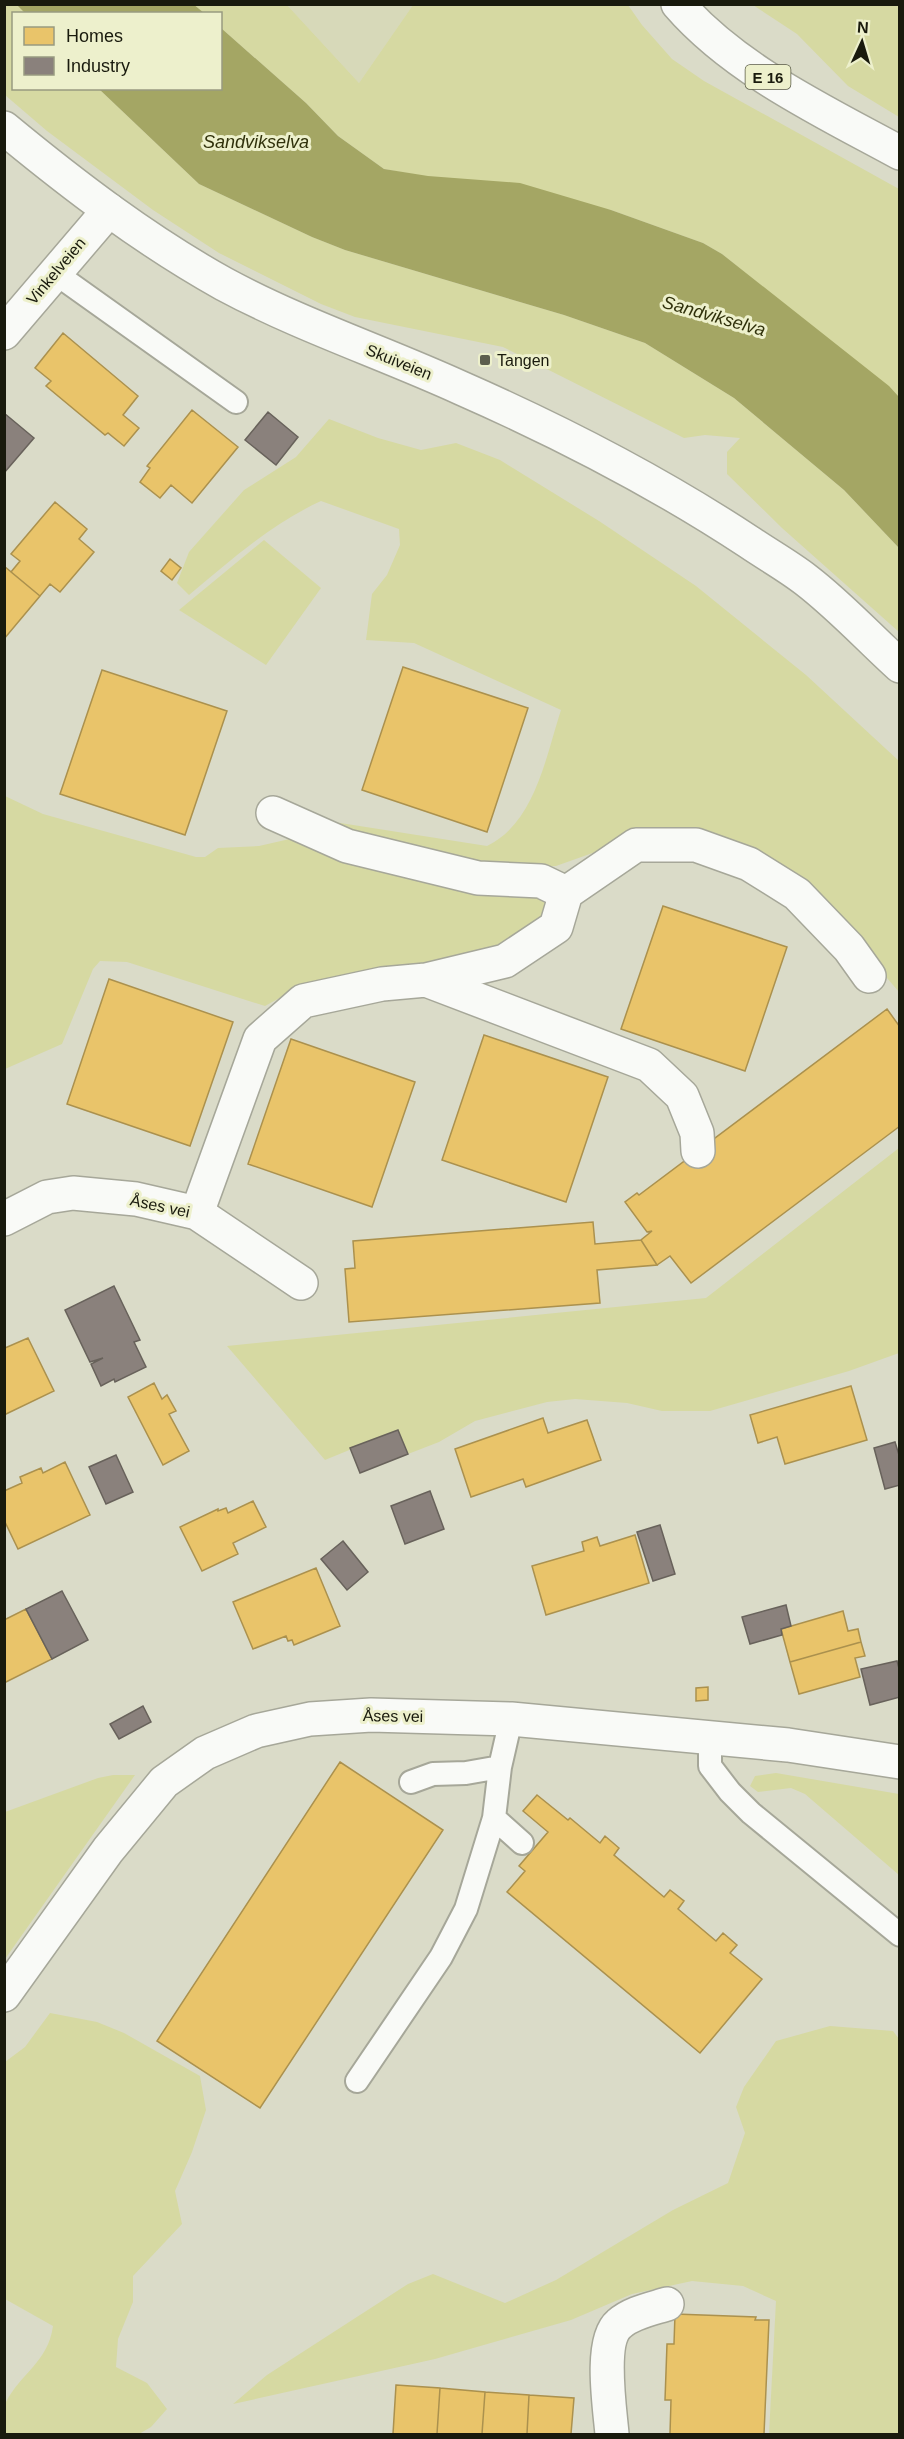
<svg xmlns="http://www.w3.org/2000/svg" width="904" height="2439" viewBox="0 0 904 2439" font-family="Arial,sans-serif">
	<style>
		.built { fill: #d7d9b9 }
		.green { fill: #d6d9a2 }
		.water { fill: #a4a664 }
		.homes { fill: #e9c46a; stroke: #ab914e; stroke-width: 1.5 }
		.industry { fill: #8a817c; stroke: #68625b; stroke-width: 1.5 }
		.lines { fill: none; stroke-linecap: round; stroke-linejoin: round }
		.service-casing { stroke: #a6a799; stroke-width: 26 }
		.minor-casing { stroke: #a6a799; stroke-width: 36 }
		.secondary-casing { stroke: #a6a799; stroke-width: 36 }
		.motorway-casing { stroke: #a6a799; stroke-width: 36 }
		.service { stroke: #f9faf7; stroke-width: 22 }
		.minor { stroke: #f9faf7; stroke-width: 33 }
		.secondary { stroke: #f9faf7; stroke-width: 33 }
		.motorway { stroke: #f9faf7; stroke-width: 33 }
		.poi-dot { fill: #5d5e4e; stroke: #edf0cc; stroke-width: 2 }
		.labels { text-anchor: middle; dominant-baseline: central; stroke-width: 6; stroke-linejoin: round; paint-order: stroke }
		.shield { fill: #edf0cc; stroke: #595a46; stroke-width: 1.5 }
		.shield-label { font-size: 15px; font-weight: bold; fill: #191a0d }
		.street-label { font-size: 16px; fill: #191a0d; stroke: #edf0cc }
		.poi-label { font-size: 16px; fill: #191a0d; stroke: #edf0cc; text-anchor: start }
		.water-label { font-size: 18px; font-style: italic; fill: #30310b; stroke: #edf0cc }
	</style>
	<rect width="100%" height="100%" fill="#dadbc8"/>
	<!-- built -->
	<path class="built" d="M287 5H413L359 83Z"/>
	<!-- green -->
	<path class="green" d="M4 5H17L26 13 14 14V88L99 89 199 184 312 237 345 250 564 315 645 343 734 398 844 490 899 548V632L782 528 727 474V452L740 438 705 435 684 438 503 347 355 317 321 304 219 253 153 210 47 131 5 95Z
		M193 5H287L359 83 413 5H628L642 25 672 59 704 81 899 189V397L722 254 703 243 611 210 384 169 338 136 306 103 221 28 220 14 204 13Z
		M753 5H899V117L848 86 797 34Z
		M329 419 378 438 421 450 456 443 500 460 599 521 696 586 806 675 899 761V992L822 902 632 839 556 866 491 868 341 830 334 822 487 846C535 823 546 756 561 710L414 643 366 640 372 594 387 575 400 545 399 529 321 501C271 524 231 560 189 595L177 583 189 552 244 490 296 457Z
		M264 540 321 588 266 665 179 610Z
		M5 796 43 814 196 857H205L218 848 259 846 294 838 544 900 547 914 531 933 468 957 335 981 285 995 265 1006 127 962 100 961 93 969 62 1044 5 1069Z
		M899 1148V1353L849 1371 710 1411H662L627 1403 575 1399 547 1402 475 1421 439 1442 408 1454 398 1430 325 1460 227 1346 706 1298Z
		M776 1773 899 1794V1875L805 1794 791 1788 758 1792 750 1786 755 1776Z
		M113 1775H135L5 1959V1812L98 1778Z
		M50 2013 97 2022 124 2033 200 2076 206 2110 192 2152 175 2191 182 2224 133 2276V2302L118 2339 116 2367 147 2383 167 2409 151 2427 139 2434H5C4 2425 2 2410 6 2402 21 2373 48 2362 53 2326L5 2299V2062L25 2047Z
		M830 2026 893 2031 899 2039V2434H769L776 2301 743 2286 692 2281 632 2294 571 2320 435 2359 233 2404 267 2375 408 2284 433 2274 505 2303 556 2280 673 2210 728 2183 745 2133 736 2107 744 2087 776 2041Z"/>
	<!-- water -->
	<path class="water" d="M193 4 204 13 26 14 17 5Z
		M221 28 306 103 338 136 384 169 428 176 520 183 611 210 703 243 722 254 889 386 899 397V548L844 490 734 398 645 343 564 315 345 250 312 237 199 184 99 89 220 88Z"/>
	<!-- homes -->
	<path class="homes" d="M63 333 138 396 123 415 139 428 124 446 108 433 105 435 46 386 51 381 35 368Z
		M192 410 238 447 192 503 171 485 160 498 140 482 150 468 147 466Z
		M55 502 87 529 79 539 94 552 60 592 50 584 40 596 11 572 20 561 11 554Z
		M170 559 181 568 172 580 161 571Z
		M4 566 40 596 4 639Z
		M403 667 528 708 487 832 362 790Z
		M102 670 227 711 185 835 60 794Z
		M663 906 787 947 745 1071 621 1029Z
		M109 979 233 1022 190 1146 67 1104Z
		M887 1009 900 1027V1126L691 1283 670 1256 657 1265 641 1240 652 1231 647 1232 625 1202 637 1193 639 1195Z
		M484 1035 608 1077 566 1202 442 1160Z
		M291 1039 415 1082 372 1207 248 1164Z
		M593 1222 595 1244 641 1240 657 1265 597 1270 600 1303 349 1322 345 1269 355 1268 353 1241Z
		M28 1338 54 1391 4 1415V1346L5 1348Z
		M154 1383 162 1399 167 1395 176 1411 169 1414 189 1451 163 1465 128 1397Z
		M851 1386 867 1440 785 1464 777 1437 758 1443 750 1415Z
		M543 1418 548 1433 587 1420 601 1460 526 1487 523 1479 471 1497 455 1449Z
		M65 1462 90 1515 18 1549 4 1520V1491L22 1483 20 1477 41 1468 43 1473Z
		M253 1501 266 1527 233 1543 238 1554 202 1571 180 1527 218 1509V1511L226 1508 228 1513Z
		M635 1535 649 1583 546 1615 532 1566 584 1551 582 1542 597 1537 600 1546Z
		M316 1568 340 1626 294 1645 292 1640 288 1641 286 1636 253 1649 233 1602Z
		M26 1609 52 1659 4 1683V1620Z
		M843 1611 848 1631 858 1629 861 1642 790 1662 781 1629Z
		M861 1642 865 1656 855 1658 860 1677 799 1694 790 1662Z
		M708 1687V1700L696 1701V1688Z
		M340 1762 443 1830 260 2108 157 2041Z
		M537 1795 568 1820 570 1818 600 1843 605 1836 619 1848 614 1855 664 1897 670 1890 684 1901 678 1909 716 1941 723 1933 737 1945 730 1953 762 1979 700 2053 507 1892 525 1871 519 1866 548 1832 523 1811Z
		M675 2314 756 2317 755 2320H769L764 2434H670L671 2400H665L667 2344H674Z
		M396 2385 440 2388 437 2434H393Z
		M440 2388 485 2392 482 2434H437Z
		M485 2392 529 2395 527 2434H482Z
		M529 2395 574 2398 571 2434H527Z"/>
	<!-- industry -->
	<path class="industry" d="M268 412 298 437 276 465 245 440Z
		M4 413 34 438 4 473Z
		M114 1286 140 1340 134 1342 146 1367 115 1382 114 1379 101 1386 91 1364 103 1358 90 1362 65 1310Z
		M398 1430 408 1454 360 1473 350 1448Z
		M895 1442 900 1458V1485L885 1489 874 1448Z
		M116 1455 133 1492 106 1504 89 1467Z
		M430 1491 444 1529 405 1544 391 1506Z
		M660 1525 675 1574 653 1581 637 1532Z
		M343 1541 368 1572 347 1590 321 1559Z
		M62 1591 88 1640 52 1659 26 1609Z
		M786 1605 791 1626 781 1629 782 1635 750 1644 742 1617Z
		M897 1661 900 1672V1697L870 1705 861 1669Z
		M143 1706 151 1722 119 1739 110 1724Z"/>
	<g class="lines">
		<!-- service casing -->
		<g class="service-casing">
			<path id="service" d="M55 273 236 402
				M710 1738V1766L730 1792 751 1813 900 1935
				M411 1782 433 1774 466 1773 500 1767
				M494 1818 522 1843
				M357 2081 441 1957 466 1909 494 1818 500 1767 511 1719"/>
		</g>
		<!-- minor casing -->
		<g class="minor-casing">
			<path id="minor" d="M4 333 109 210
				M566 893 636 845H696L749 864 797 894 849 948 869 976
				M426 980 649 1065 682 1096 697 1133 698 1151
				M197 1213 260 1039 303 1001 382 984 426 980 505 961 556 927 566 893 541 881 478 878 347 846 273 813
				M4 1219 47 1197 73 1193 136 1199 197 1213 301 1283
				M4 1995 108 1850 164 1782 205 1753 256 1731 310 1719 371 1715 511 1719 788 1745 900 1762
				M612 2434C610 2410 599 2341 619 2324 631 2313 651 2309 667 2304"/>
		</g>
		<!-- secondary casing -->
		<g class="secondary-casing">
			<path id="secondary" d="M4 128C73 185 145 240 224 284 300 325 382 352 461 388 561 432 658 482 749 542 768 555 788 566 806 580 840 606 868 637 900 666"/>
		</g>
		<!-- motorway casing -->
		<g class="motorway-casing">
			<path id="motorway" d="M678 4C735 70 825 112 900 153"/>
		</g>
		<!-- service -->
		<use href="#service" class="service"/>
		<!-- minor -->
		<use href="#minor" class="minor"/>
		<!-- secondary -->
		<use href="#secondary" class="secondary"/>
		<!-- motorway -->
		<use href="#motorway" class="motorway"/>
	</g>
	<!-- markers -->
	<rect class="poi-dot" x="479" y="354" width="12" height="12" rx="3"/>
	<g class="labels">
		<!-- shield labels -->
		<rect class="shield" x="745.5" y="65" width="45" height="24" rx="4.5"/>
		<g class="shield-label">
			<text x="768" y="77">E 16</text>
		</g>
		<!-- street labels -->
		<g class="street-label">
			<text transform="translate(56 271) rotate(-50)">Vinkelveien</text>
			<text transform="translate(399 362) rotate(22)">Skuiveien</text>
			<text transform="translate(160 1206) rotate(12)">Åses vei</text>
			<text transform="translate(393 1716) rotate(1)">Åses vei</text>
		</g>
		<!-- poi labels -->
		<g class="poi-label">
			<text x="497" y="360">Tangen</text>
		</g>
		<!-- water labels -->
		<g class="water-label">
			<text x="256" y="142">Sandvikselva</text>
			<text transform="translate(714 316) rotate(16)">Sandvikselva</text>
		</g>
	</g>
	<!-- border -->
	<rect width="904" height="2439" fill="none" stroke="#191a0d" stroke-width="12"/>
	<!-- legend -->
	<rect x="12" y="12" width="210" height="78" fill="#edf0cc" stroke="#989a80" stroke-width="1.5"/>
	<rect x="24" y="27" width="30" height="18" fill="#e9c46a" stroke="#989a80" stroke-width="1.5"/>
	<text x="66" y="42" font-size="18" fill="#191a0d">Homes</text>
	<rect x="24" y="57" width="30" height="18" fill="#8a817c" stroke="#989a80" stroke-width="1.5"/>
	<text x="66" y="72" font-size="18" fill="#191a0d">Industry</text>
	<!-- north arrow -->
	<g transform="translate(862 42) rotate(4)" stroke="#edf0cc" stroke-width="4.5" paint-order="stroke">
	<path d="M0-4.5L10 22L0 15L-10 22Z" fill="#191a0d"/>
	<text y="-9" font-size="16" font-weight="bold" text-anchor="middle" fill="#191a0d">N</text>
	</g>
</svg>
